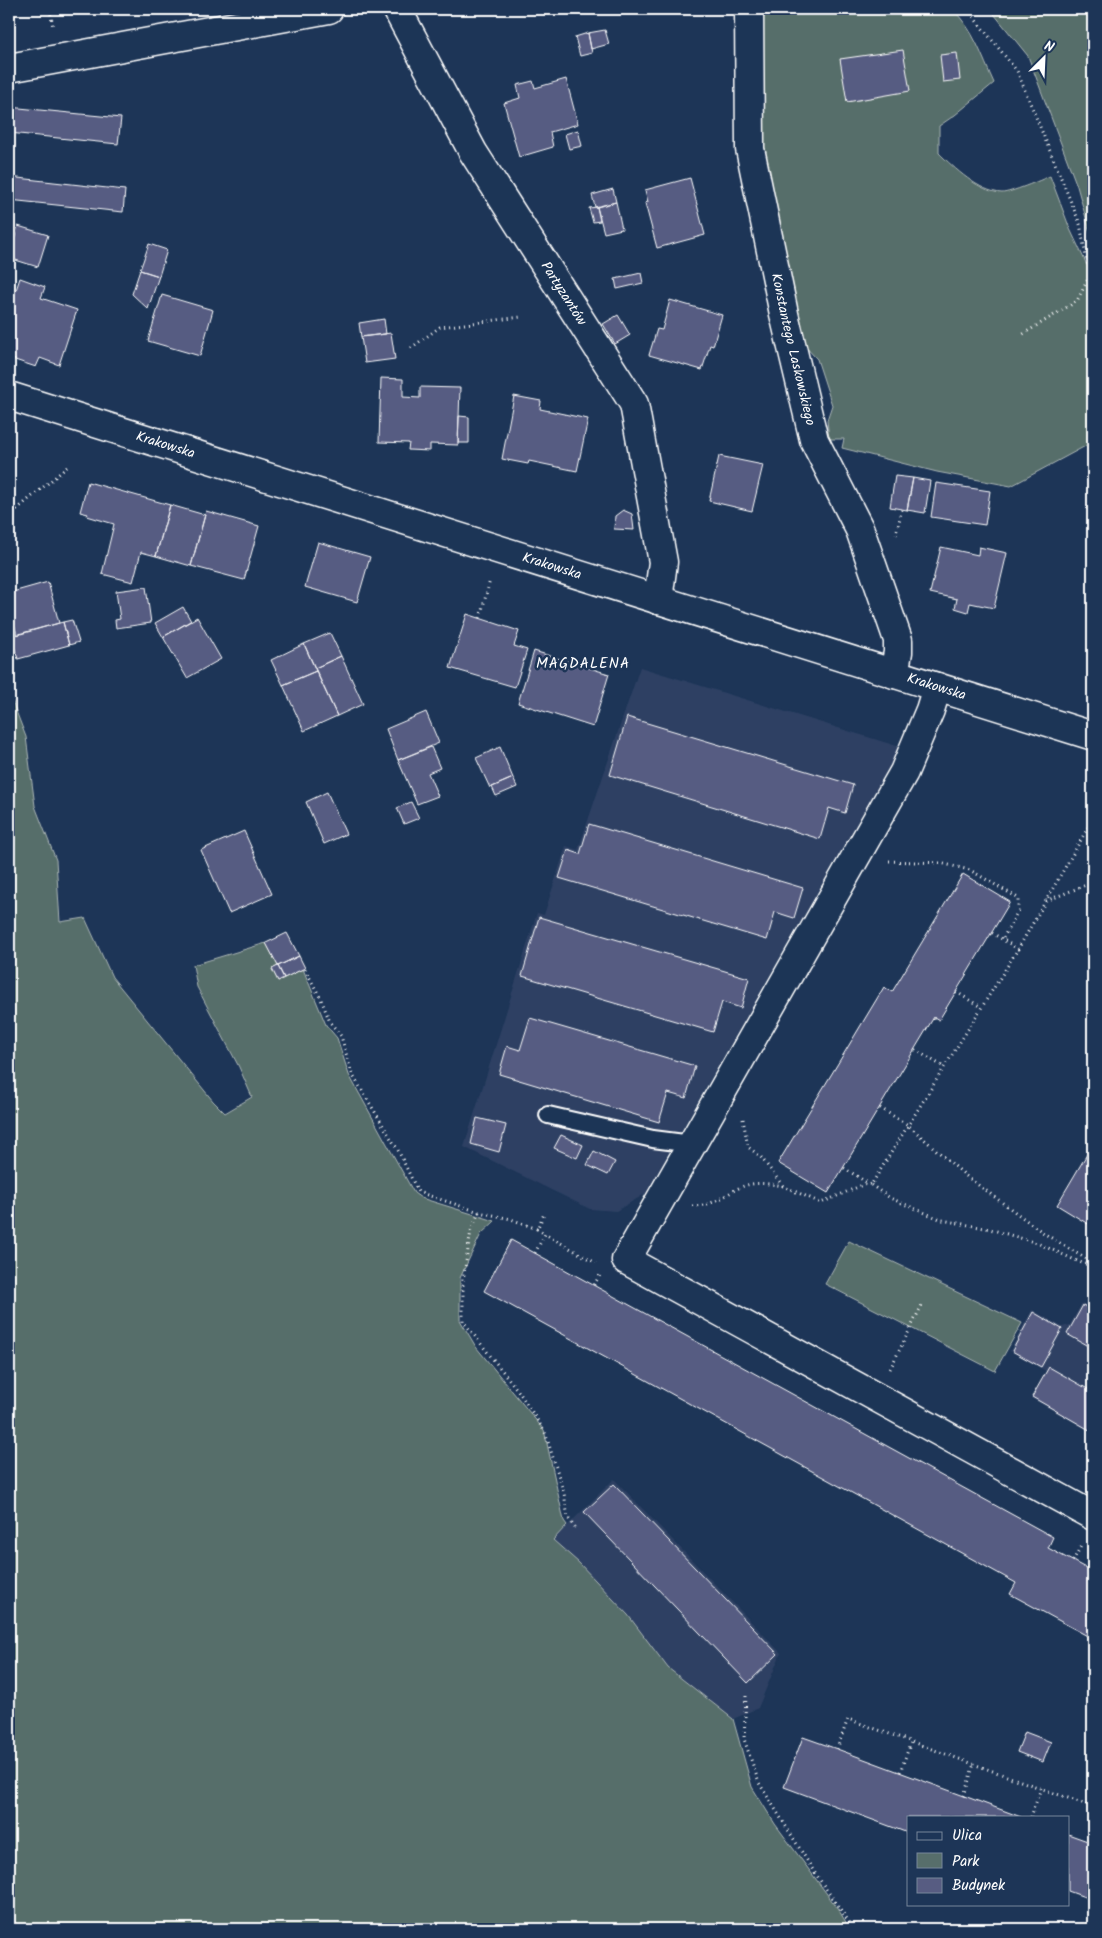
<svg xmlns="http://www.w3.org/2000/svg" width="1102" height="1938" viewBox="0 0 1102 1938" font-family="Kalam,sans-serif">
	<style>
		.built { fill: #2e4164 }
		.green { fill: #576e6b; stroke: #abb6b5 }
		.building { fill: #575c82; stroke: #fff }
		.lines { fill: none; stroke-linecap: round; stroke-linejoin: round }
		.service-casing { stroke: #fff; stroke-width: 20 }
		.minor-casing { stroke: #fff; stroke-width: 31 }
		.tertiary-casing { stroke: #fff; stroke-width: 31 }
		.path { stroke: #fff; stroke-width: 3; stroke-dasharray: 1 4; stroke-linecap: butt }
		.service { stroke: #1d3557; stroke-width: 16 }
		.minor { stroke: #1d3557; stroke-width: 28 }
		.tertiary { stroke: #1d3557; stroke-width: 28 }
		.labels { text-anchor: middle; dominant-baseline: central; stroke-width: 5; stroke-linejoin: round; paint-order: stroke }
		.street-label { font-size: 14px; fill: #fff; stroke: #1d3557 }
		.neighbourhood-label { font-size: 15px; letter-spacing: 1px; fill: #fff; stroke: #1d3557 }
	</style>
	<rect width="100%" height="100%" fill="#1d3557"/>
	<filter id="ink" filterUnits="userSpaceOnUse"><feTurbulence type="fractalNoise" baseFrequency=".02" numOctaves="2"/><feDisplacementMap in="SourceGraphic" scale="10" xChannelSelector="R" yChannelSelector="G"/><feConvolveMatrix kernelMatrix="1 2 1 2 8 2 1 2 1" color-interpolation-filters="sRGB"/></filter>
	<g filter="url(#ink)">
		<!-- built -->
		<path class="built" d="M640 667 900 747 645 1194 616 1211 590 1209 464 1147 537 913 544 915 566 846 578 850Z
			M1082 1303 1093 1309V1433L1031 1398 1046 1371 1010 1351 1032 1310 1062 1327 1070 1325Z
			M614 1479 781 1653 758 1708 733 1719 668 1668 628 1615 579 1563 553 1540Z"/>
		<!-- green -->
		<path class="green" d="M756 9H952C974 29 982 57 994 83L955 115 939 126V153C954 168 979 192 1002 193 1010 193 1041 180 1050 176L1070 229 1088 267 1093 266V442L1011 486 937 472 842 448 844 439H829L827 420 832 405 817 359 799 340 759 169Z
			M990 9H1093V243L1077 186 1028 56Z
			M9 693 26 737 35 806 56 860 60 922 85 918 112 977 213 1101 225 1113 252 1097 239 1067 197 987 193 965 266 943 278 966 272 969 278 981 303 969 326 1025 337 1038 349 1075 414 1193 421 1198 495 1221 481 1234 460 1278V1320L476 1347 544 1430 564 1521 567 1525 553 1540 579 1563 628 1615 668 1668 733 1719 752 1787 775 1824 838 1909 850 1929H9Z
			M849 1241 1022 1323 995 1371 825 1284Z"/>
		<!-- building -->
		<path class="building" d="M605 30 609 44 591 49 588 33Z
			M588 33 592 53 580 56 575 37Z
			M903 50 910 91 847 102 840 59Z
			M957 53 960 80 943 82 940 55Z
			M566 79 578 124 550 132 553 147 519 157 504 103 520 98 517 85 533 81 535 88Z
			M9 107 121 118 118 144 9 133Z
			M578 130 582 146 569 149 565 134Z
			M9 177 125 190 123 212 9 200Z
			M690 178 705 235 657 248 645 203 648 202 645 190Z
			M613 189 616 202 595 207 592 195Z
			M616 202 622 229 604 233 597 207Z
			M597 207 600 221 593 222 589 208Z
			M18 226 48 235 38 267 9 258Z
			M149 244 167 250 159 276 140 270Z
			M140 270 159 276 148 309 132 294Z
			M641 273 643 283 617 289 615 279Z
			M20 278 45 287 41 298 77 310 59 365 40 358 36 367 9 358V295L11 288 16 290Z
			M162 295 213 310 200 356 148 341Z
			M670 300 722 315 713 346 710 345 702 370 649 355 657 329 662 330Z
			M618 315 630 335 615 344 603 324Z
			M384 319 386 334 361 337 359 323Z
			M391 333 395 359 365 363 361 337Z
			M381 378 403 379V397L420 398V387L460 388 458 445 430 444V451L408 450 409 443 379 442Z
			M514 396 541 401 540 409 588 419 577 471 529 461 528 464 502 459Z
			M459 416 469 417V443H458Z
			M719 456 763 465 752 511 709 501Z
			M895 476 913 478 907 510 890 507Z
			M913 478 930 481 925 513 907 510Z
			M88 482 170 505 156 556 141 552 133 582 102 574 114 524 87 516 88 514 80 512Z
			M936 483 990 491 985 525 931 517Z
			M170 505 205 515 191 566 156 556Z
			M623 510 632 514 634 530 614 529 615 516Z
			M206 511 259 526 244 580 191 566Z
			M318 542 370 557 357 602 305 587Z
			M941 547 978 555 979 547 1007 553 994 608 970 603 968 612 955 608 957 599 930 593Z
			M48 582 59 623 17 635 9 605V593Z
			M146 587 151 623 116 628 115 620 120 619 116 591Z
			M183 607 191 621 163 637 155 623Z
			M467 614 519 631 514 646 527 650 515 687 450 668Z
			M197 617 221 659 187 678 163 637Z
			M72 620 79 642 69 645 63 622Z
			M63 622 69 645 18 659 11 636Z
			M330 633 341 656 315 668 304 644Z
			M304 644 316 671 283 685 271 660Z
			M534 651 609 674 593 727 518 703Z
			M341 656 363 704 337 716 315 668Z
			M316 671 337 716 304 731 283 685Z
			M426 712 439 743 398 760 386 729Z
			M627 717 853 785 845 813 829 808 820 839 610 775Z
			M431 747 440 768 428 773 438 796 417 804 398 760Z
			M500 747 513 778 490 788 476 758Z
			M513 778 517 787 496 796 492 787Z
			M327 792 346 834 324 844 306 802Z
			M411 802 419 818 404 824 397 808Z
			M589 824 803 888 794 918 775 912 767 940 559 878 568 850 580 854Z
			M244 831 272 894 229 913 201 850Z
			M963 874 1010 902 939 1020 934 1017 828 1193 778 1163 884 987 892 992Z
			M539 917 749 978 741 1008 722 1002 713 1032 522 976Z
			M287 933 299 956 278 966 266 943Z
			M299 956 305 968 284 978 278 966Z
			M278 966 284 978 278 981 272 969Z
			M530 1018 695 1066 686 1098 668 1093 659 1122 499 1074 507 1046 520 1050Z
			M477 1118 506 1125 499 1152 471 1144Z
			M561 1135 583 1145 577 1158 554 1148Z
			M1093 1144V1227L1057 1205Z
			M594 1151 615 1162 608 1175 587 1165Z
			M511 1240 1053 1537 1048 1548 1093 1572V1639L1010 1594 1016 1583 484 1291Z
			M1083 1305 1093 1311V1349L1067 1334Z
			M1033 1312 1062 1329 1041 1367 1012 1351Z
			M1049 1367 1093 1392V1432L1032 1397Z
			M614 1484 778 1654 748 1683 584 1512Z
			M1025 1732 1051 1742 1043 1762 1017 1752Z
			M803 1737 837 1749 1021 1817H908V1833L784 1787Z
			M1068 1834 1093 1843V1900L1068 1891Z"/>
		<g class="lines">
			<!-- service casing -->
			<g class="service-casing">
				<path id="service" d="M548 1115 653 1139 692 1144"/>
			</g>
			<!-- minor casing -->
			<g class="minor-casing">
				<g id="minor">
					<path id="s1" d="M397 9 473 152 634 404 663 562 658 600"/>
					<path id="s2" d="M749 9 750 149 784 314 814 440 860 530 898 640V652L894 674"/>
					<path d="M9 68 329 9"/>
					<path d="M937 687 930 710 904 772 626 1260 1093 1516"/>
				</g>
			</g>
			<!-- tertiary casing -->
			<g class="tertiary-casing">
				<g id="tertiary">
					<path id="s3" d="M9 396 1093 736"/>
				</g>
			</g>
			<!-- path -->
			<path class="path" d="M50 9 53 28
				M967 9 1017 71 1080 224 1088 267 1092 271 1077 301 1020 336
				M411 348 440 327 521 317
				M9 516 67 467
				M896 535 902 509
				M480 618 490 580
				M889 861 940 863 970 870 1018 898V911L1002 940
				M1046 901 1093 882
				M992 933 1018 949 1093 819
				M305 969 321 999 330 1022 341 1036 352 1074 398 1150 418 1192 479 1212 511 1219 537 1229 544 1214
				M956 992 981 1007
				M915 1050 944 1067
				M880 1108 908 1125 966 1176 1045 1234 1093 1263
				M743 1119 748 1147 760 1156 783 1186 821 1203 867 1183
				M844 1168 871 1185 1018 949
				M871 1185 890 1198 942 1220 990 1229 1037 1243 1084 1264 1093 1265
				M692 1206C719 1206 728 1190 747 1185 758 1182 772 1184 783 1186
				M479 1212 471 1231 463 1280V1321L519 1392 545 1432 564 1493 568 1518 575 1528
				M537 1229 545 1234
				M535 1253 545 1234 596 1263
				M594 1285 600 1275
				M890 1369 922 1305
				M1073 1561 1082 1544
				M746 1696 744 1739 759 1783 813 1870 854 1929
				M837 1749 848 1719 1093 1807
				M900 1772 911 1742
				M964 1796 974 1764
				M1031 1817 1041 1788"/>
			<!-- service -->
			<use href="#service" class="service"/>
			<!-- minor -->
			<use href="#minor" class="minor"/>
			<!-- tertiary -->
			<use href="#tertiary" class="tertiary"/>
		</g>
	</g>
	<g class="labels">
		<!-- street labels -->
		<g class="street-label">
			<text stroke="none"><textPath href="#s1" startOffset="330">Partyzantów</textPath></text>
			<text stroke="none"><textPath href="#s2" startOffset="345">Konstantego Laskowskiego</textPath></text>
			<text stroke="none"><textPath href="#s3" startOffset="164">Krakowska</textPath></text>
			<text stroke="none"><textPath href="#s3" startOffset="569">Krakowska</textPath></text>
			<text stroke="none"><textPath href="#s3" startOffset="972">Krakowska</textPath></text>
		</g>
		<!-- neighbourhood labels -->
		<g class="neighbourhood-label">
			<text x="583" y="664">MAGDALENA</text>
		</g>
	</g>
	<!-- margin -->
	<rect width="1102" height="1938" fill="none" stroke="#1d3557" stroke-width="30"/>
	<rect x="15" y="15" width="1072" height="1908" fill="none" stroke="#fff" stroke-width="2" filter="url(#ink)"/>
	<!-- legend -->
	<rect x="907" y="1816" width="162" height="90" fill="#1d3557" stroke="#77869a"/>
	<rect x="917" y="1832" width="25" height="8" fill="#1d3557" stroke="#77869a"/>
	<text x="952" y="1840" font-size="15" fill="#ffffff">Ulica</text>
	<rect x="917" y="1853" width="25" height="15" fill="#576e6b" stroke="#77869a"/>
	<text x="952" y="1866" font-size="15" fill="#ffffff">Park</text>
	<rect x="917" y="1878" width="25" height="15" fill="#575c82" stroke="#77869a"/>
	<text x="952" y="1890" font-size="15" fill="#ffffff">Budynek</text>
	<!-- north arrow -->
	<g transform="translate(1044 58) rotate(24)" stroke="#1d3557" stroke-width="4" paint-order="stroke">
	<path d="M0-4L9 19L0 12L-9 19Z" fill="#ffffff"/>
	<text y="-8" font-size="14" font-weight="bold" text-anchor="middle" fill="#ffffff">N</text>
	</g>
</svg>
